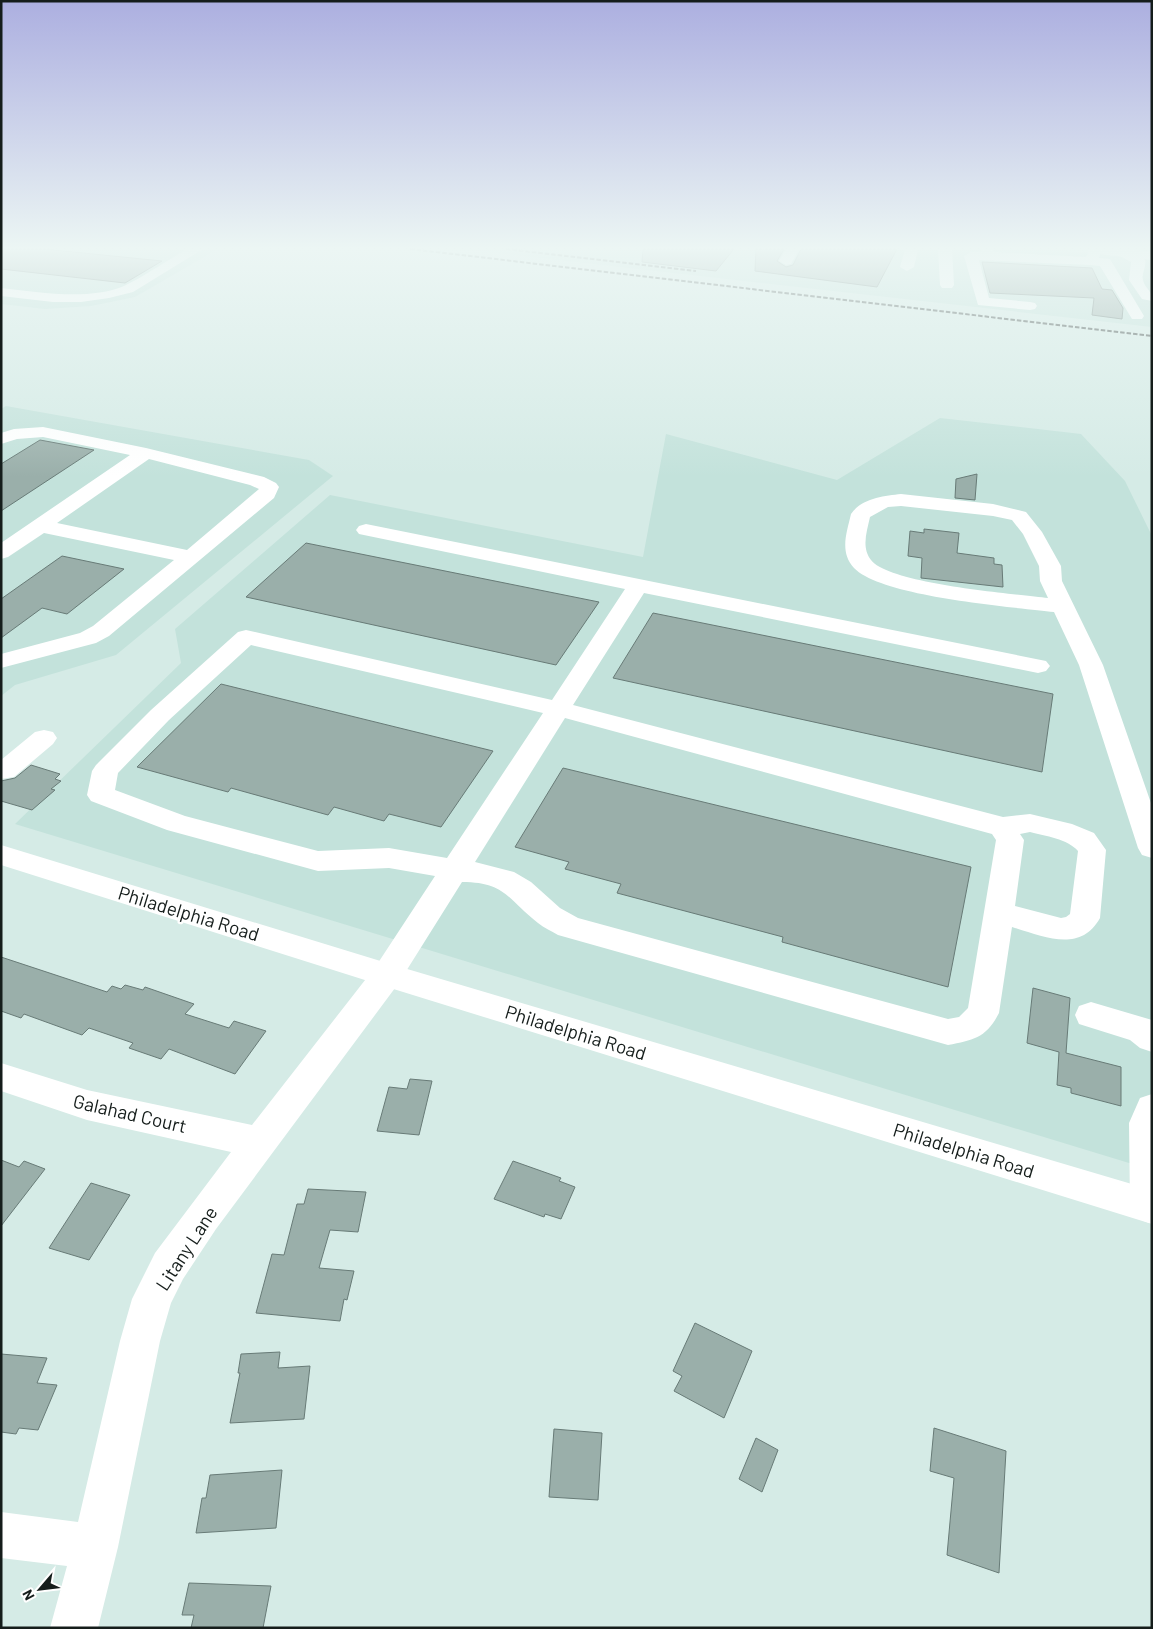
<svg xmlns="http://www.w3.org/2000/svg" width="1153" height="1629" viewBox="0 0 1153 1629" font-family="Barlow,sans-serif">
	<style>
		.built { fill: #c3e2db }
		.building { fill: #9aafaa; stroke: #687b77 }
		.lines { fill: none; stroke-linecap: round; stroke-linejoin: round }
		.minor { fill: #fff; fill-rule: evenodd }
		.major { fill: #fff; fill-rule: evenodd }
		.highway { fill: #fff; fill-rule: evenodd }
		.rail { stroke: #3e4947; stroke-width: 2; stroke-dasharray: 4.5 2; stroke-linecap: butt }
		.labels { text-anchor: middle; dominant-baseline: central; stroke-width: 4.5; stroke-linejoin: round; paint-order: stroke }
		.near-street-label { font-size: 19px; fill: #151d1b; stroke: #fff }
	</style>
	<rect width="100%" height="100%" fill="#d5ebe6"/>
	<!-- built -->
	<path class="built" d="M1 249H218L135 297 91 306 45 309 1 304Z
		M462 249H1048L1152 260V327Z
		M6 406 309 460 333 476 116 655 15 685 1 696V409Z
		M940 418 1081 434 1125 481 1152 536V1170L15 824 181 663 175 629 330 495 643 557 666 434 837 480Z"/>
	<!-- building -->
	<path class="building" d="M1 249H44L162 261 125 283 1 269Z
		M643 249H734L716 271 642 262Z
		M756 249H784L777 261 786 267 793 265 801 249H897L877 287 755 271Z
		M982 262 1092 268 1102 289 1112 290 1123 308 1122 319 1092 315 1094 298 990 293Z
		M40 440 94 450 1 511V464Z
		M977 474 975 500 955 498 956 479Z
		M924 529 959 533 957 553 994 558V564L1002 565 1003 587 921 578 922 558 908 556 910 531 924 533Z
		M306 543 599 602 556 665 246 597Z
		M62 556 124 569 67 614 42 608 1 638V599Z
		M653 613 1053 694 1042 772 613 678Z
		M221 684 493 751 441 827 389 814 384 821 334 807 328 815 231 788 228 792 137 767Z
		M31 765 60 774 55 779 61 781 51 789 55 790 32 810 1 801V781L15 778Z
		M563 768 971 867 948 987 782 942 783 937 617 893 621 884 565 869 569 862 515 847Z
		M1 957 107 992 112 986 121 989 125 985 143 990 145 987 194 1004 185 1014 229 1028 234 1021 266 1031 235 1074 169 1049 161 1059 129 1048 133 1043 89 1028 82 1035 24 1014 21 1018 1 1011Z
		M1033 988 1070 998 1066 1053 1121 1067V1106L1071 1093V1088L1057 1085 1059 1052 1027 1043Z
		M410 1079 432 1081 419 1135 377 1131 389 1087 407 1089Z
		M1 1160 19 1167 24 1161 45 1169 1 1226Z
		M513 1161 561 1178 559 1181 575 1187 561 1219 545 1214 544 1217 494 1199Z
		M91 1183 130 1195 89 1260 49 1248Z
		M308 1189 366 1192 358 1232 330 1230 319 1268 354 1271 347 1300 344 1299 340 1321 256 1313 272 1254 284 1255 297 1204H304Z
		M695 1323 752 1351 724 1418 674 1391 682 1376 673 1371Z
		M280 1352 278 1368 310 1366 304 1419 230 1423 240 1373H238L241 1354Z
		M1 1354 47 1358 37 1383 57 1385 38 1430 19 1428 16 1434 1 1432Z
		M934 1428 1006 1451 999 1573 947 1555 954 1478 930 1471Z
		M554 1429 602 1433 598 1500 549 1497Z
		M756 1438 778 1450 762 1492 739 1479Z
		M282 1470 276 1528 196 1533 202 1498H206L210 1475Z
		M189 1583 271 1586 263 1628H191L194 1615H182Z"/>
	<g class="lines">
		<!-- minor -->
		<path class="minor" d="M187 249H203L133 292 109 298 81 302H53L1 296V288C38 292 88 301 124 286 145 276 166 261 187 249Z
			M786 249H799L791 264 786 265 779 261Z
			M905 249H918L914 267 907 271 900 267Z
			M938 249H952L954 285 952 288H942L940 285Z
			M980 249H993L994 252 1086 257 1090 249H1102L1099 258 1110 259 1144 316 1142 319H1132L1100 266 1090 265 979 260 989 298 1030 302 1035 303 1037 306 1035 309 1030 310 978 305 964 256 971 252H981Z
			M1115 249C1122 249 1142 253 1145 260 1147 266 1141 274 1143 280 1145 289 1152 289 1152 301L1142 299 1129 280 1131 262 1113 252Z
			M43 427 146 448 264 477 276 483 279 487 274 498 109 636 96 643 1 668V654L80 633 93 626 174 560 44 533 8 557 1 559V543L130 455 43 437 17 439 1 444V433L14 429ZM149 459 250 485 259 489 187 550 57 523Z
			M901 494 993 504 1026 512 1042 532 1061 566 1062 581 1103 665 1152 806V858L1142 855 1138 848 1079 665 1054 612C1012 607 882 597 854 568 839 552 847 532 851 514 862 498 884 496 901 494ZM901 506 993 516 1012 520 1023 534 1039 566 1040 581 1048 598C1015 594 889 584 871 560 861 547 867 531 870 517L888 507Z
			M366 524 1046 661 1050 666 1046 671 1038 673 644 593 573 705 1003 817 1030 814 1072 824 1094 833 1106 850 1100 918C1080 954 1043 936 1012 927L999 1013C986 1038 974 1040 948 1045L558 935C552 931 544 928 538 923 508 900 506 882 462 882L398 984 216 1229 183 1279 171 1303 160 1341 118 1547 98 1628H50L67 1566 1 1558V1512L78 1522 120 1341 132 1299 155 1253 231 1152 87 1120 1 1091V1063L87 1090 252 1125 376 966 435 876 389 868 318 871 167 830 91 801 87 795 92 771 96 765 151 710 238 632 246 630 552 700 625 589 359 534 356 530 359 526ZM251 645 543 713 447 858 389 848 318 851 185 816 115 790 118 773 169 720ZM565 718 992 834 996 840 968 1008 959 1017 948 1019 578 918 560 908 531 882 514 872 475 862ZM1030 832C1045 836 1068 839 1078 851L1070 914 1066 917 1061 918 1015 906 1024 840 1020 834Z
			M44 730 53 732 57 738 53 744 14 777 1 779V760L35 732Z
			M1091 1002 1152 1020V1052L1140 1048 1130 1040 1079 1024 1075 1015 1079 1006Z
			M1152 1094V1222L1149 1223 1136 1218 1130 1206 1129 1123 1140 1098Z"/>
		<!-- major -->
		<path class="major" d="M1 845 387 963 1152 1190V1224L387 987 1 865Z"/>
		<!-- highway -->
		<path class="highway" d="M1085 249H1128L1152 252V260L1091 253Z"/>
		<!-- rail -->
		<path class="rail" d="M410 249 1152 336
			M506 249 696 271"/>
	</g>
	<!-- sky -->
	<linearGradient id="sky" x2="0" y2="1"><stop stop-color="#acafe0"/><stop offset="0.52" stop-color="#ecf6f4"/><stop offset="1" stop-color="#ecf6f4" stop-opacity="0"/></linearGradient>
	<rect width="1153" height="477" fill="url(#sky)"/>
	<g class="labels">
		<!-- near-street labels -->
		<g class="near-street-label">
			<text transform="translate(189 913) rotate(17)">Philadelphia Road</text>
			<text transform="translate(576 1032) rotate(17)">Philadelphia Road</text>
			<text transform="translate(130 1113) rotate(13)">Galahad Court</text>
			<text transform="translate(964 1150) rotate(17)">Philadelphia Road</text>
			<text transform="translate(186 1248) rotate(-57)">Litany Lane</text>
		</g>
	</g>
	<!-- border -->
	<rect width="1153" height="1629" fill="none" stroke="#151d1b" stroke-width="5"/>
	<!-- north arrow -->
	<g transform="translate(40 1589) rotate(242)" stroke="#ffffff" stroke-width="4" paint-order="stroke">
	<path d="M0-4L9 19L0 12L-9 19Z" fill="#151d1b"/>
	<text y="-8" font-size="14" font-weight="bold" text-anchor="middle" fill="#151d1b">N</text>
	</g>
</svg>
